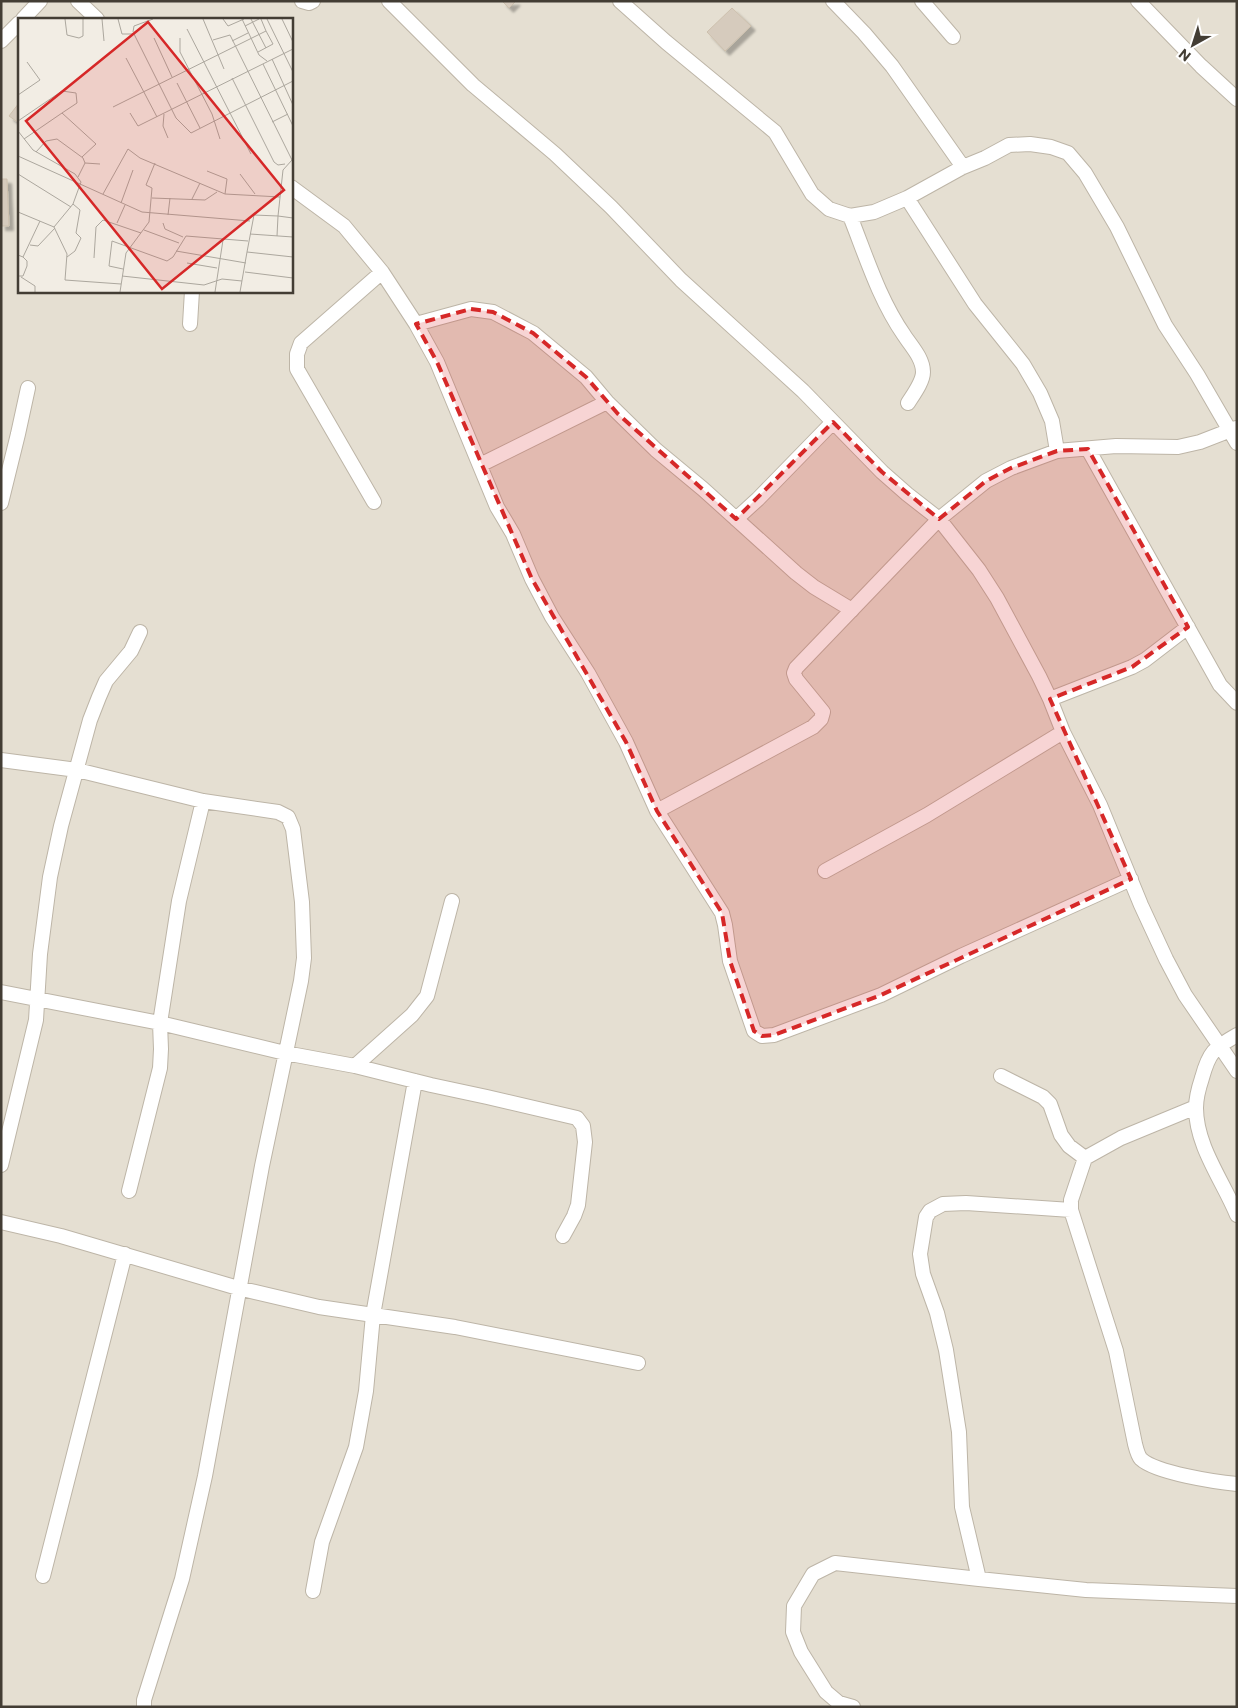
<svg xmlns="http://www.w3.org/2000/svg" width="1238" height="1708" viewBox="0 0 1238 1708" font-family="Commissioner,sans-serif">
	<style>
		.residential { fill: #e5dfd2; fill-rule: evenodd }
		.building { fill: #d6cbbd; stroke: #cdc0ad; filter: url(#shadow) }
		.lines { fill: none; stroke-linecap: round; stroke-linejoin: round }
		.minor-casing { stroke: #bdb5a7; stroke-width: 16 }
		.minor { stroke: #fff; stroke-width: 14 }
		.marked { fill: #d62828; fill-opacity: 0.2; stroke: #d62828; stroke-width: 4; stroke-dasharray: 10 6; stroke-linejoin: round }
		.inset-road { fill: none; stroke: #aca79e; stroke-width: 1 }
		.view { fill: #d62828; fill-opacity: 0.15; stroke: #d62828; stroke-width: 2.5 }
		.inset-edge { fill: none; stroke: #433d34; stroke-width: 2.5 }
	</style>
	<defs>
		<filter id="shadow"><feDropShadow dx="4.5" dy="4.5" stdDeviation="1" flood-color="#0004"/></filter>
	</defs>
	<rect width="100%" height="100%" fill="#f2ede4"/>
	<!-- residential -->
	<path class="residential" d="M1 1H1237V1707H1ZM19 19H291V291H19Z"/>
	<!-- building -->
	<path class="building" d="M502 1H516L509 8Z
		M732 8 751 26 725 51 707 32Z
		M19 103V123L9 116Z
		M1 179H7L9 226H1Z"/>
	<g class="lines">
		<!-- minor casing -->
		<g class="minor-casing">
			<path id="minor" d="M78 1 97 19
				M302 1 309 3 313 1
				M389 1 473 85 555 154 611 207 681 280 803 391 882 472 907 494 939 519 979 570 997 598 1039 676 1050 699 1063 732 1100 805 1141 905 1166 959 1185 995 1237 1071
				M620 1 666 42 775 132 812 194 829 209 850 216 874 212 907 198 963 167 985 158 1009 145 1030 144 1051 147 1068 153 1085 173 1117 227 1165 325 1197 374 1237 443
				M833 1 864 33 892 66 963 167
				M922 1 953 37
				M1138 1 1201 66 1237 99
				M23 19 40 1
				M1 41 19 23
				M291 187 344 226 382 272 416 324 437 362 497 507 513 534 532 579 552 617 588 673 626 742 657 811 722 913 725 925 730 961 754 1031 762 1036 774 1035 881 995 961 956 1131 879
				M907 198 975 304 1023 364 1040 393 1052 421 1057 451
				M850 216C866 256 879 299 904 335 911 346 923 358 923 372 923 382 913 395 908 403
				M190 324 192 291
				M416 324 471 309 493 312 533 333 586 377 607 402 656 450 703 489 796 573 814 587 852 610
				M1088 449 1220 685 1237 703
				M480 465 607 402
				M374 502 297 369V354L301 343 382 272
				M1 503 18 434 28 388
				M736 519 758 499 833 422
				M1050 699 1132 667 1145 660 1188 627
				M1 760 77 770 203 801 278 812 288 817 293 829 302 902 304 958 301 981 262 1166 205 1476 182 1579 144 1700V1707
				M657 811 813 727 821 719 823 712 796 679 794 673 796 668 939 519 986 481 1011 468 1057 451 1116 446 1178 447 1200 442 1236 428
				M825 871 927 815 1063 732
				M1 992 160 1023 285 1053 355 1066 431 1085 487 1097 577 1118 583 1126 585 1142 578 1205 574 1216 563 1236
				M1237 1035C1214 1048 1209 1052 1202 1078 1199 1087 1196 1098 1196 1108 1196 1146 1223 1181 1237 1215
				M355 1066 412 1015 427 996 452 901
				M1001 1076 1043 1097 1050 1104 1061 1135 1069 1146 1085 1158
				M1196 1107 1121 1138 1085 1158 1071 1200V1210L1116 1351 1135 1444C1136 1448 1138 1456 1141 1459 1156 1473 1216 1482 1237 1484
				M1 1165 36 1020 40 954 50 877 61 826 90 720 99 697 106 681 131 651 140 632
				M129 1191 160 1068 161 1049 160 1023 179 901 203 801
				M1071 1210 966 1203 943 1204 930 1211 926 1217 920 1254 923 1274 937 1313 946 1350 959 1432 962 1507 979 1579 1086 1590 1237 1596
				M1 1222 61 1236 238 1288 319 1307 455 1327 638 1363
				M43 1576 125 1254
				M313 1591 322 1542 356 1447 366 1391 373 1315 415 1081
				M853 1707 839 1703 826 1692 801 1652 793 1632 794 1606 813 1574 835 1563 979 1579"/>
		</g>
		<!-- minor -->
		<use href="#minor" class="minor"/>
	</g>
	<!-- marked area -->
	<path class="marked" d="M471 309 493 312 533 333 586 377 618 414 736 519 833 422 882 472 939 519 986 481 1011 468 1057 451 1088 449 1188 627 1132 667 1050 699 1131 879 881 995 774 1035 762 1036 754 1031 730 961 722 913 657 811 626 742 532 579 437 362 416 324Z"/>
	<!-- overview -->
	<g transform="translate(18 18)">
		<rect width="275" height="275" fill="#f2ede4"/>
		<path class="inset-road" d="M47 1 49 17 61 20 65 18V1M84 1 86 23M100 1 104 16H116L158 100 173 115 275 63M185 1 206 51M205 1 210 8 226 1M224 1 241 37 249 43M233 1 248 30M249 1 275 54M264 1 275 24M227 8 241 1M169 11 233 136M115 14 116 8 135 1M136 20 154 59M162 20V34L194 96 202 121M195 22 212 17 274 142M214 23 230 15M240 34 255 26 248 13M108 40 139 99M254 41 275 87M245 46 275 108M214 60 256 144 260 147 267 146M159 65 182 110M0 77 22 62 9 44M95 89 248 13 243 1M112 95 120 108 275 31M146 96 145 108 150 120M0 103 44 73 58 75 59 85 44 95M254 104 270 96M0 113 15 132 57 156 63 164 55 186 36 209M6 121 44 95 78 126 64 139M18 134 28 123 39 121 65 140 67 145 60 159M0 138 124 194 232 203M67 145 82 146M189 153 209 161 207 176M0 156 53 189M222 156 237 176M85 176 110 131 122 140 207 176 262 179M134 180 187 182 199 174M174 181 182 165M103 185 115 152M0 194 36 209 49 236 47 262 103 266M150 197 152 180M99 205 107 187M145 205 147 211 165 219M126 212 161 225M232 216 275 219M259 218 260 198 275 200M12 227 20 228 37 210M158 233 228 245M229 234 236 197 260 198 265 152 274 142M0 237 5 239 22 203M49 239 57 233 63 220 58 215 62 192 55 186M76 240 78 209 85 202 123 215M169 245 199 250M105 251 91 248 94 223 149 243 155 239 168 218 230 223M227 254 275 260M0 258H5L9 248V243L5 239M104 258 186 267 204 261 224 263M3 259 17 268V274M102 274 108 235 131 204 134 170 128 167 137 145M197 274 205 222M222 274 229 234 275 239"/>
		<path class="view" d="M130 4 266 172 144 271 8 103Z"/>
		<rect width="275" height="275" class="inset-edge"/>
	</g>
	<!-- border -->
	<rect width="1238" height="1708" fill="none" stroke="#433d34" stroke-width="5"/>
	<!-- north arrow -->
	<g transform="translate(1193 45) rotate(219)" stroke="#ffffff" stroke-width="4" paint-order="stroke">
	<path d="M0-4L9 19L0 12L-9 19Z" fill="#433d34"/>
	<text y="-8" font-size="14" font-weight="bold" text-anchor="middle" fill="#433d34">N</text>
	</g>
</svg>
